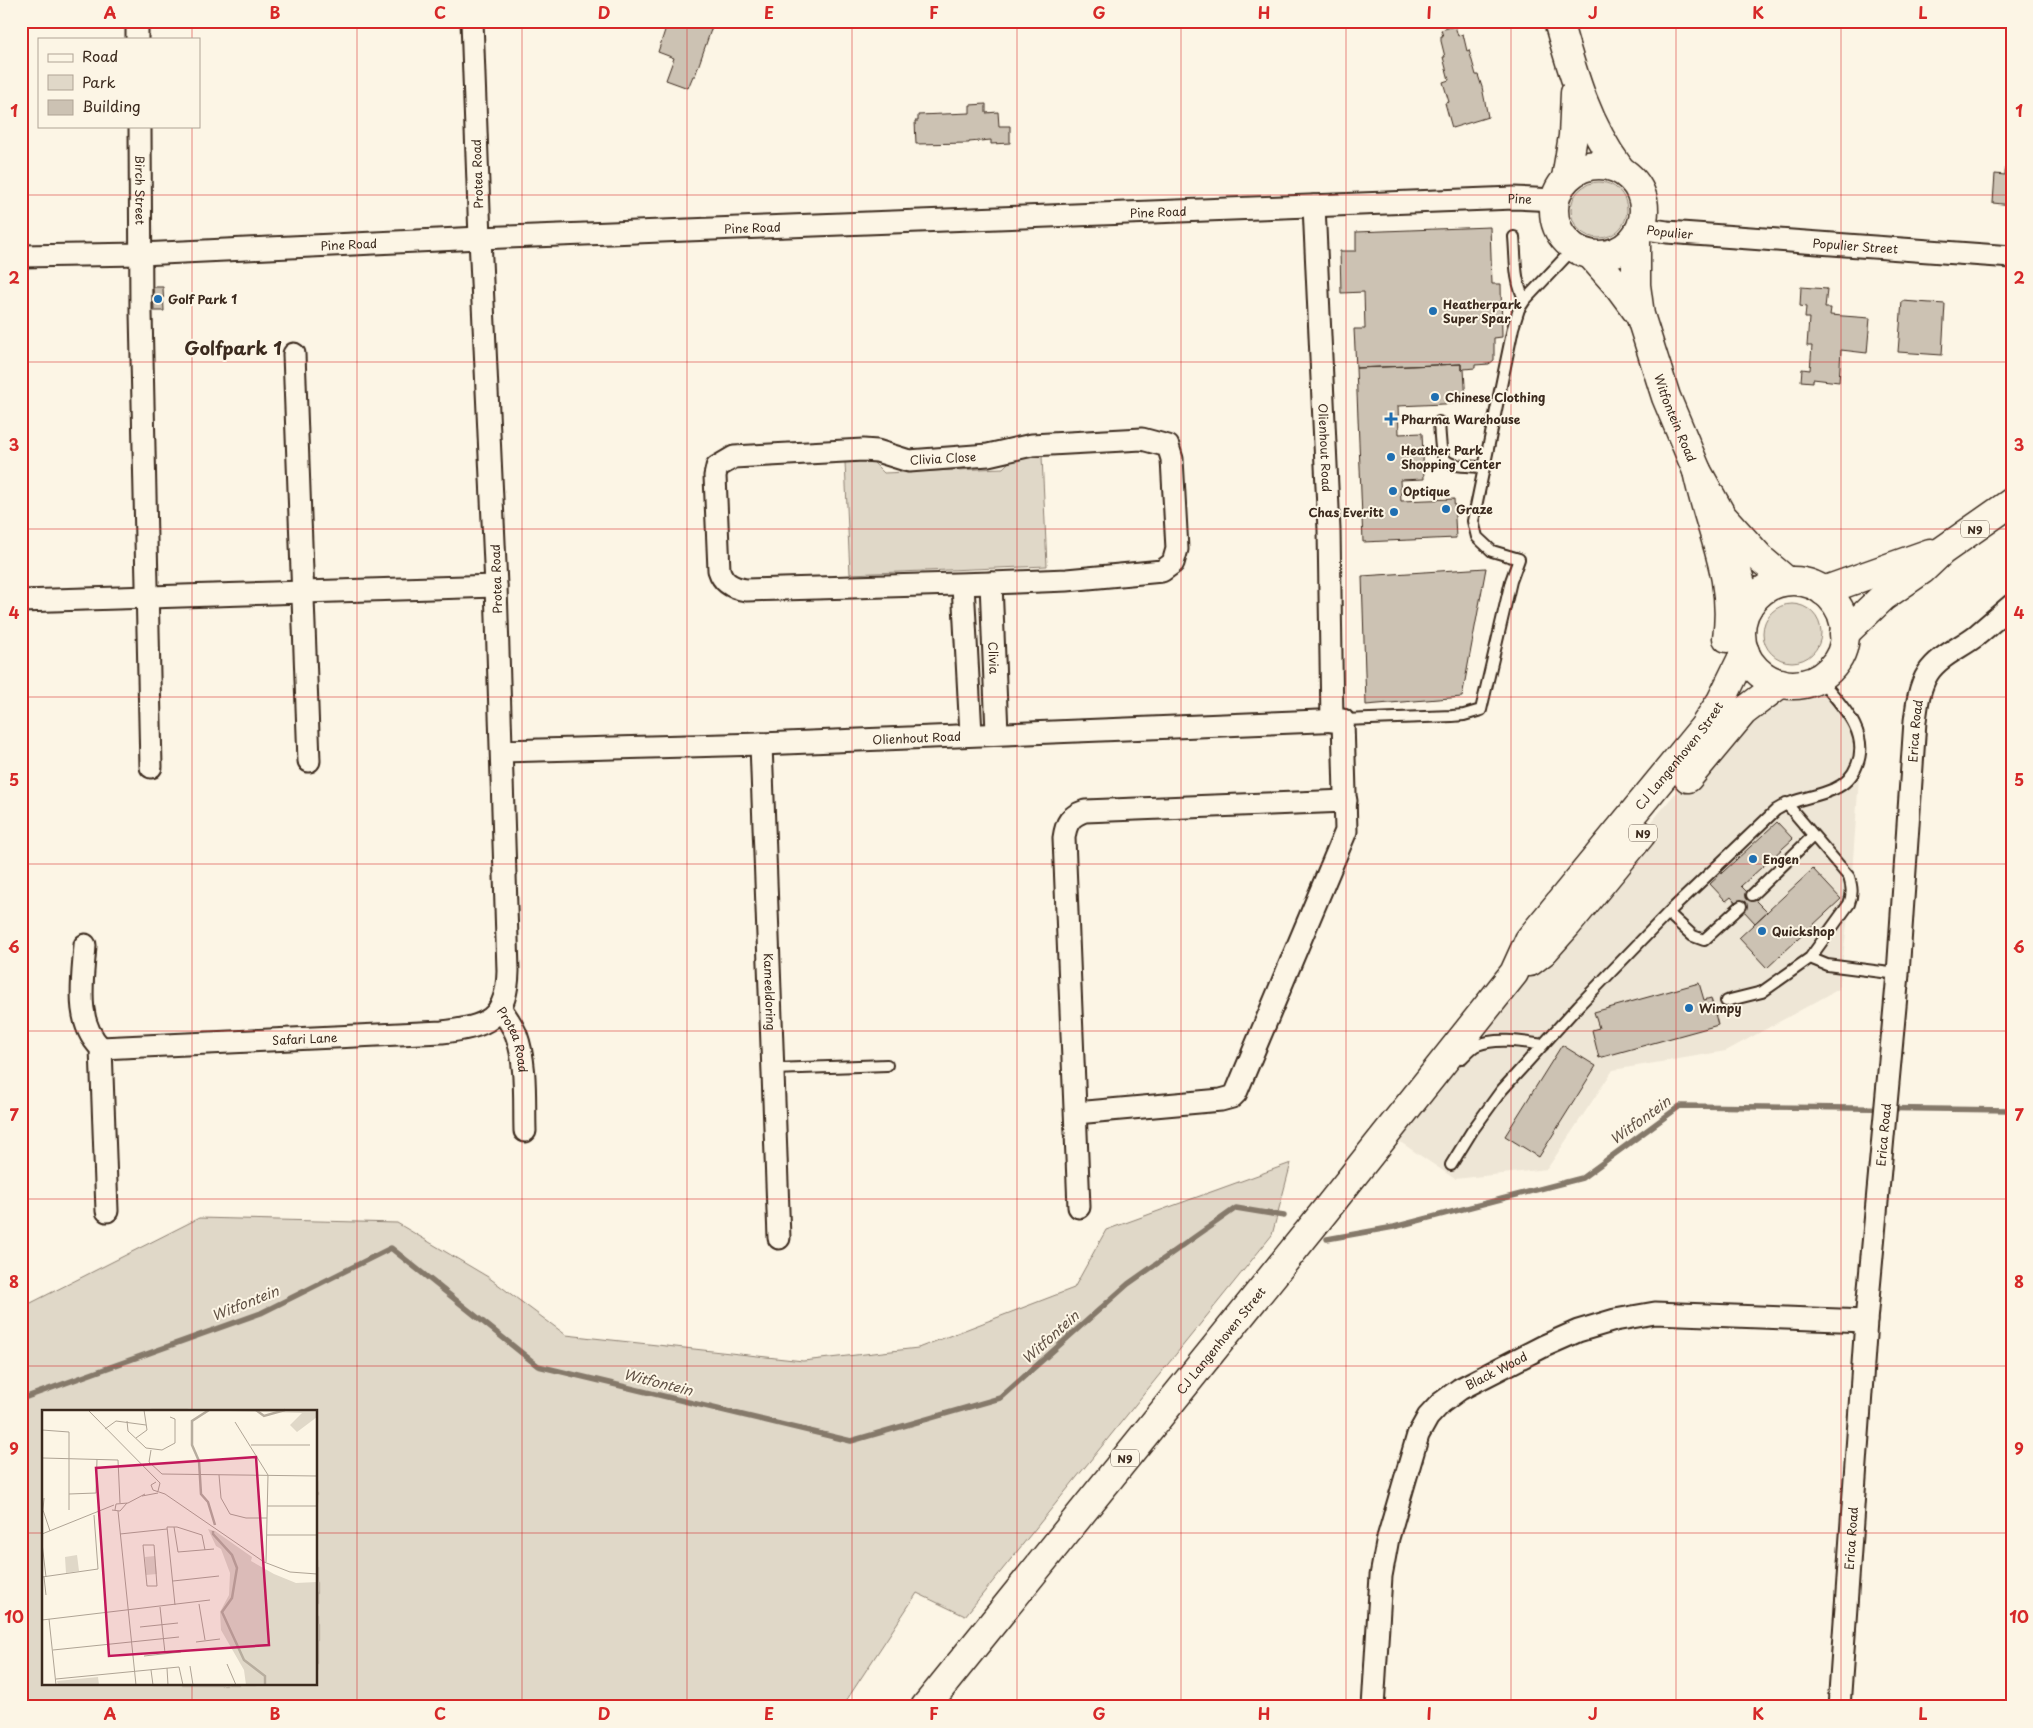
<svg xmlns="http://www.w3.org/2000/svg" width="2033" height="1728" viewBox="0 0 2033 1728" font-family="'Playpen Sans',sans-serif">
	<style>
		.built { fill: #eee6d6 }
		.green { fill: #e0d8c8; stroke: #8e8173; fill-rule: evenodd }
		.lines { fill: none; stroke-linecap: round; stroke-linejoin: round }
		.stream { stroke: #85796b; stroke-width: 5.5 }
		.building { fill: #ccc2b3; stroke: #3b2a1e }
		.service-casing { stroke: #3b2a1e; stroke-width: 14 }
		.minor-casing { stroke: #3b2a1e; stroke-width: 25 }
		.secondary-casing { stroke: #3b2a1e; stroke-width: 31 }
		.trunk-casing { stroke: #3b2a1e; stroke-width: 31 }
		.service { stroke: #fcf5e5; stroke-width: 10 }
		.minor { stroke: #fcf5e5; stroke-width: 21 }
		.secondary { stroke: #fcf5e5; stroke-width: 28 }
		.trunk { stroke: #fcf5e5; stroke-width: 28 }
		.grid { fill: none; stroke: #d62828; stroke-width: 1; stroke-opacity: 0.55 }
		.poi-dot { fill: #1f6fb2; stroke: #fcf5e5; stroke-width: 2 }
		.labels { text-anchor: middle; dominant-baseline: central; stroke-width: 4; stroke-linejoin: round; paint-order: stroke }
		.shield { fill: #fcf5e5; stroke: #75675a; stroke-width: 1 }
		.shield-label { font-size: 11px; font-weight: bold; fill: #3b2a1e }
		.street-label { font-size: 12px; fill: #3b2a1e; stroke: #fcf5e5 }
		.poi-label { font-size: 12px; font-weight: bold; fill: #3b2a1e; stroke: #fcf5e5; text-anchor: start }
		.water-label { font-size: 14px; font-style: italic; fill: #605144; stroke: #fcf5e5 }
		.district-label { font-size: 18px; font-weight: bold; fill: #3b2a1e; stroke: #fcf5e5 }
		.inset-river { fill: none; stroke: #b7ad9e; stroke-width: 2.5 }
		.inset-road { fill: none; stroke: #afa495; stroke-width: 1 }
		.view { fill: #c2185b; fill-opacity: 0.15; stroke: #c2185b; stroke-width: 2.5 }
		.inset-edge { fill: none; stroke: #3b2a1e; stroke-width: 2.5 }
		.neatline { fill: none; stroke: #d62828; stroke-width: 2 }
		.grid-label { font-size: 16px; text-anchor: middle; font-weight: bold; fill: #d62828 }
	</style>
	<rect width="100%" height="100%" fill="#fcf5e5"/>
	<filter id="ink" filterUnits="userSpaceOnUse"><feTurbulence type="fractalNoise" baseFrequency=".02" numOctaves="2"/><feDisplacementMap in="SourceGraphic" scale="10" xChannelSelector="R" yChannelSelector="G"/><feConvolveMatrix kernelMatrix="1 2 1 2 8 2 1 2 1" color-interpolation-filters="sRGB"/></filter>
	<g filter="url(#ink)">
		<!-- built -->
		<path class="built" d="M1819 678 1849 717 1861 751 1850 900 1839 989 1726 1051 1613 1070 1547 1169 1455 1179 1387 1133 1567 925 1728 729 1789 685 1804 683Z"/>
		<!-- green -->
		<path class="green" d="M1571 210a28 28 0 1 1 56 0a28 28 0 1 1-56 0Z
			M1015 456H1042L1047 566 850 574 845 462 872 461 884 473 1003 468Z
			M1763 633a29 29 0 1 1 58 0a29 29 0 1 1-58 0Z
			M1291 1163 1272 1235 965 1616 917 1593 842 1707H21V1308L199 1218 397 1223 488 1277 566 1335 803 1361 918 1348 1074 1288 1106 1230ZM44 1412H316V1684H44Z"/>
		<g class="lines">
			<!-- stream -->
			<path class="stream" d="M1327 1239 1394 1227 1582 1178 1680 1106 2012 1110
				M21 1399 261 1313 391 1248 538 1366 851 1441 1000 1398 1128 1284 1236 1208 1284 1216"/>
		</g>
		<!-- building -->
		<path class="building" d="M668 21H714L695 76H693L688 88 666 80 674 58 658 52Z
			M1455 26 1458 36 1463 34 1467 51 1469 50 1476 75H1478L1482 87 1488 117 1452 128 1445 103 1449 102 1443 82 1449 80 1443 57H1445L1441 41V36H1443L1441 30Z
			M986 104V113L998 112 999 126H1010V143L991 144V140L969 142V143L916 144 915 121H918V115L970 113V105Z
			M2007 141 2012 142V205L1993 203 1995 174 2005 175Z
			M1490 227 1492 284H1501L1502 337 1494 338V360L1489 364 1475 365V368L1464 369H1461V364L1356 368 1354 329H1365L1364 292 1341 293 1340 251H1356V232Z
			M153 287H163L164 311H154Z
			M1801 287 1827 289 1825 308H1831L1830 315 1870 318 1867 353 1841 350 1839 382 1813 379V382L1801 381 1802 369 1810 370 1812 346H1807L1809 318H1805L1806 307 1800 306Z
			M1902 301 1945 304 1942 355 1898 352Z
			M1461 364V369H1464L1466 403 1398 406 1399 434 1422 433 1424 479 1400 480 1401 501 1454 499 1456 538 1363 542 1356 368Z
			M1486 568 1462 697 1366 705 1362 576Z
			M1777 822 1793 839 1741 886 1767 912 1755 923 1731 897 1726 901 1710 884Z
			M1813 869 1841 899 1767 968 1739 938Z
			M1699 983 1704 1000 1711 998 1718 1025 1599 1058 1592 1030 1599 1028 1594 1012Z
			M1562 1045 1596 1066 1539 1157 1505 1136Z"/>
		<g class="lines">
			<!-- service casing -->
			<g class="service-casing">
				<path id="service" d="M1514 237C1516 258 1514 281 1525 300
					M1439 422C1442 466 1439 465 1484 467
					M1343 720 1452 716 1464 715 1481 710 1511 581 1519 559 1492 551 1477 537 1473 521 1513 328 1519 309 1525 300 1574 248
					M1752 895 1813 836
					M1668 913 1693 936 1704 940 1741 906
					M1810 958 1827 965 1898 974
					M1726 1001 1762 992 1810 958 1849 904C1853 894 1852 887 1849 877L1786 803
					M1462 1058C1466 1054 1472 1047 1477 1045 1497 1037 1523 1042 1543 1045
					M773 1069 887 1065
					M1451 1165 1472 1131 1501 1091 1579 1005 1668 913 1776 810C1794 798 1814 798 1834 789 1844 785 1853 776 1857 765 1871 731 1838 702 1819 678"/>
			</g>
			<!-- minor casing -->
			<g class="minor-casing">
				<g id="minor">
					<path d="M137 21V39"/>
					<path id="s1" d="M140 126 141 312 151 767"/>
					<path id="s2" d="M1314 206 1329 530 1332 721"/>
					<path id="s3" d="M1640 228 1667 232 2012 257"/>
					<path id="s4" d="M21 256 141 254 480 238 1514 198 1556 200"/>
					<path d="M294 354 309 761"/>
					<path d="M1142 439 1168 446 1172 459 1177 549 1173 563 1162 571 1067 580 991 583 746 590C732 588 723 583 719 570L715 476 717 467 734 457 863 450 877 451 909 461 988 455 1032 445Z"/>
					<path id="s5" d="M991 583 997 733"/>
					<path d="M963 585 971 734"/>
					<path d="M21 601 496 586"/>
					<path id="s6" d="M761 744 779 1238"/>
					<path id="s7" d="M502 751 761 744 1343 720 1346 831 1236 1093 1232 1097 1221 1100 1076 1113"/>
					<path d="M85 945C83 980 74 1022 101 1048L107 1211"/>
					<path id="s8" d="M500 1008C506 1016 512 1025 516 1034 527 1064 524 1100 525 1131"/>
					<path id="s9" d="M101 1048 442 1032C486 1027 507 1020 508 971L496 586 480 238 472 21"/>
					<path d="M1079 1207 1064 838C1066 823 1070 816 1085 811L1346 801"/>
					<path id="s10" d="M1373 1707 1381 1576 1388 1538 1418 1435 1428 1417 1441 1403 1460 1389 1544 1346 1578 1331 1615 1320 1655 1313 1866 1321"/>
					<path id="s11" d="M1839 1707 1866 1321 1898 974 1915 721C1917 705 1919 687 1928 673 1939 656 1962 647 1977 635 1989 625 2000 615 2012 605"/>
				</g>
			</g>
			<!-- secondary casing -->
			<g class="secondary-casing">
				<g id="secondary">
					<path d="M1558 21C1573 74 1587 125 1620 169"/>
					<circle cx="1599" cy="210" r="45"/>
					<path d="M1566 178 1573 136 1575 93"/>
					<path id="s12" d="M1636 236V285L1640 315 1666 397 1697 471 1722 516 1762 560 1787 581"/>
					<path d="M1591 255 1619 287 1639 314"/>
					<path d="M1728 541 1748 607"/>
				</g>
			</g>
			<!-- trunk casing -->
			<g class="trunk-casing">
				<g id="trunk">
					<path d="M1697 471C1709 530 1736 576 1727 638"/>
					<circle cx="1793" cy="633" r="52"/>
					<path d="M1823 591 1930 553"/>
					<path d="M1844 634 1883 597 1922 570 1942 551 2012 502"/>
					<path d="M1688 778 1743 712 1781 683"/>
					<path d="M1530 962 1543 952 1567 925 1641 835"/>
					<path id="s13" d="M925 1707 1325 1211 1514 973 1529 940 1703 728 1721 701 1745 652"/>
				</g>
			</g>
			<!-- service -->
			<use href="#service" class="service"/>
			<!-- minor -->
			<use href="#minor" class="minor"/>
			<!-- secondary -->
			<use href="#secondary" class="secondary"/>
			<!-- trunk -->
			<use href="#trunk" class="trunk"/>
		</g>
	</g>
	<!-- grid -->
	<path class="grid" d="M192 21V39M357 21V1707M522 21V1707M687 21V1707M852 21V1707M1017 21V1707M1181 21V1707M1346 21V1707M1511 21V1707M1676 21V1707M1841 21V1707M192 126V1412M21 195H2012M21 362H2012M21 529H2012M21 697H2012M21 864H2012M21 1031H2012M21 1199H2012M21 1366H2012M21 1533H44M316 1533H2012M192 1684V1707"/>
	<!-- markers -->
	<g class="poi-dot">
		<circle cx="158" cy="299" r="5"/>
		<circle cx="1433" cy="311" r="5"/>
		<circle cx="1435" cy="397" r="5"/>
		<path d="M1388.5 411.5h5v5h5v5h-5v5h-5v-5h-5v-5h5z"/>
		<circle cx="1391" cy="457" r="5"/>
		<circle cx="1393" cy="491" r="5"/>
		<circle cx="1446" cy="509" r="5"/>
		<circle cx="1394" cy="512" r="5"/>
		<circle cx="1753" cy="859" r="5"/>
		<circle cx="1762" cy="931" r="5"/>
		<circle cx="1689" cy="1008" r="5"/>
	</g>
	<g class="labels">
		<!-- shield labels -->
		<g class="shield">
			<rect x="1961" y="520.5" width="28" height="17" rx="4"/>
			<rect x="1629" y="824.5" width="28" height="17" rx="4"/>
			<rect x="1111" y="1449.5" width="28" height="17" rx="4"/>
		</g>
		<g class="shield-label">
			<text x="1975" y="529">N9</text>
			<text x="1643" y="833">N9</text>
			<text x="1125" y="1458">N9</text>
		</g>
		<!-- street labels -->
		<g class="street-label">
			<text transform="translate(477 174) rotate(-92)">Protea Road</text>
			<text stroke="none"><textPath href="#s1" startOffset="64">Birch Street</textPath></text>
			<text stroke="none"><textPath href="#s4" startOffset="1500">Pine</textPath></text>
			<text stroke="none"><textPath href="#s4" startOffset="1138">Pine Road</textPath></text>
			<text stroke="none"><textPath href="#s4" startOffset="732">Pine Road</textPath></text>
			<text stroke="none"><textPath href="#s3" startOffset="30">Populier</textPath></text>
			<text stroke="none"><textPath href="#s4" startOffset="328">Pine Road</textPath></text>
			<text stroke="none"><textPath href="#s3" startOffset="216">Populier Street</textPath></text>
			<text stroke="none"><textPath href="#s12" startOffset="188">Witfontein Road</textPath></text>
			<text stroke="none"><textPath href="#s2" startOffset="242">Olienhout Road</textPath></text>
			<text transform="translate(943 458) rotate(-3)">Clivia Close</text>
			<text transform="translate(496 579) rotate(-92)">Protea Road</text>
			<text stroke="none"><textPath href="#s5" startOffset="75">Clivia</textPath></text>
			<text stroke="none"><textPath href="#s11" startOffset="979">Erica Road</textPath></text>
			<text stroke="none"><textPath href="#s7" startOffset="415">Olienhout Road</textPath></text>
			<text stroke="none"><textPath href="#s13" startOffset="1215">CJ Langenhoven Street</textPath></text>
			<text stroke="none"><textPath href="#s6" startOffset="248">Kameeldoring</textPath></text>
			<text stroke="none"><textPath href="#s9" startOffset="204">Safari Lane</textPath></text>
			<text stroke="none"><textPath href="#s8" startOffset="35">Protea Road</textPath></text>
			<text stroke="none"><textPath href="#s11" startOffset="574">Erica Road</textPath></text>
			<text stroke="none"><textPath href="#s13" startOffset="471">CJ Langenhoven Street</textPath></text>
			<text stroke="none"><textPath href="#s10" startOffset="381">Black Wood</textPath></text>
			<text stroke="none"><textPath href="#s11" startOffset="169">Erica Road</textPath></text>
		</g>
		<!-- poi labels -->
		<g class="poi-label">
			<text x="168" y="299">Golf Park 1</text>
			<text x="1443" y="304">Heatherpark<tspan x="1443" dy="14">Super Spar</tspan></text>
			<text x="1445" y="397">Chinese Clothing</text>
			<text x="1401" y="419">Pharma Warehouse</text>
			<text x="1401" y="450">Heather Park<tspan x="1401" dy="14">Shopping Center</tspan></text>
			<text x="1403" y="491">Optique</text>
			<text x="1456" y="509">Graze</text>
			<text x="1384" y="512" text-anchor="end">Chas Everitt</text>
			<text x="1763" y="859">Engen</text>
			<text x="1772" y="931">Quickshop</text>
			<text x="1699" y="1008">Wimpy</text>
		</g>
		<!-- water labels -->
		<g class="water-label">
			<text transform="translate(1640 1120) rotate(-36)">Witfontein</text>
			<text transform="translate(245 1303) rotate(-22)">Witfontein</text>
			<text transform="translate(1050 1337) rotate(-42)">Witfontein</text>
			<text transform="translate(658 1382) rotate(14)">Witfontein</text>
		</g>
		<!-- district labels -->
		<g class="district-label">
			<text x="233" y="347">Golfpark 1</text>
		</g>
	</g>
	<!-- overview -->
	<g transform="translate(42 1410)">
		<rect width="275" height="275" fill="#fcf5e5"/>
		<path d="M275 0V7L255 22 248 15 260 3 187 1ZM166 119 173 121 210 147 209 151 232 164 254 173 275 172V275H204L202 260 179 220 178 202 187 185 188 163 179 139 174 136ZM35 145 37 161 24 163 23 147ZM113 146 115 164 104 165 103 147ZM56 267 57 275H16L15 271Z" fill="#e0d8c8"/>
		<path class="inset-river" d="M167 0 150 11V35L157 51 159 84 166 92 173 115M214 0 222 6 243 0M171 121V124L190 145 195 158 190 188 180 202 202 250 223 266V275"/>
		<path class="inset-road" d="M46 0 118 73 116 81M85 11 86 21 104 38 120 40 133 33V9L128 7M193 12 226 65 224 152M63 19 74 11 104 15M0 20 27 22V100M94 28 105 20 102 0M209 35H268M109 40 107 52 120 64 275 66M1 48 76 50 78 93M177 65 179 88 188 104 204 108H225M114 72 109 75 111 80 123 84 222 152 248 162 275 164M27 84 54 83 55 49M100 86 116 83M2 88 1 100 8 121M225 96H275M70 100 78 101 85 93M73 100 74 94 86 93 103 84M76 101 94 275M132 117 136 142 172 139M0 124 72 95M78 124 125 119M225 125H275M0 133 4 167M101 135H112L115 176H105ZM0 167 56 159 52 105M2 167 4 185M131 171 177 166M157 194 163 230M133 195 125 117H135L160 125 163 140M118 197 123 243M7 209 14 275M0 210 168 190M98 217 136 213M154 232 178 229M11 240 137 227M102 246 139 242M185 254 194 275M148 256 151 275M125 258 126 275M109 260 111 275M14 269 137 257 141 275"/>
		<path class="view" d="M214 47 227 235 67 246 54 58Z"/>
		<rect width="275" height="275" class="inset-edge"/>
	</g>
	<!-- margin -->
	<rect width="2033" height="1728" fill="none" stroke="#fcf5e5" stroke-width="55"/>
	<!-- legend -->
	<rect x="38" y="38" width="162" height="90" fill="#fcf5e5" stroke="#afa495"/>
	<rect x="48" y="54" width="25" height="8" fill="#fcf5e5" stroke="#afa495"/>
	<text x="82" y="62" font-size="15" fill="#3b2a1e">Road</text>
	<rect x="48" y="75" width="25" height="15" fill="#e0d8c8" stroke="#afa495"/>
	<text x="82" y="88" font-size="15" fill="#3b2a1e">Park</text>
	<rect x="48" y="100" width="25" height="15" fill="#ccc2b3" stroke="#afa495"/>
	<text x="82" y="112" font-size="15" fill="#3b2a1e">Building</text>
	<rect x="28" y="28" width="1978" height="1672" class="neatline"/>
	<g class="grid-label">
		<text x="110" y="19">A</text>
		<text x="275" y="19">B</text>
		<text x="440" y="19">C</text>
		<text x="604" y="19">D</text>
		<text x="769" y="19">E</text>
		<text x="934" y="19">F</text>
		<text x="1099" y="19">G</text>
		<text x="1264" y="19">H</text>
		<text x="1429" y="19">I</text>
		<text x="1593" y="19">J</text>
		<text x="1758" y="19">K</text>
		<text x="1923" y="19">L</text>
		<text x="14" y="117">1</text>
		<text x="2019" y="117">1</text>
		<text x="14" y="284">2</text>
		<text x="2019" y="284">2</text>
		<text x="14" y="451">3</text>
		<text x="2019" y="451">3</text>
		<text x="14" y="619">4</text>
		<text x="2019" y="619">4</text>
		<text x="14" y="786">5</text>
		<text x="2019" y="786">5</text>
		<text x="14" y="953">6</text>
		<text x="2019" y="953">6</text>
		<text x="14" y="1121">7</text>
		<text x="2019" y="1121">7</text>
		<text x="14" y="1288">8</text>
		<text x="2019" y="1288">8</text>
		<text x="14" y="1455">9</text>
		<text x="2019" y="1455">9</text>
		<text x="14" y="1623">10</text>
		<text x="2019" y="1623">10</text>
		<text x="110" y="1720">A</text>
		<text x="275" y="1720">B</text>
		<text x="440" y="1720">C</text>
		<text x="604" y="1720">D</text>
		<text x="769" y="1720">E</text>
		<text x="934" y="1720">F</text>
		<text x="1099" y="1720">G</text>
		<text x="1264" y="1720">H</text>
		<text x="1429" y="1720">I</text>
		<text x="1593" y="1720">J</text>
		<text x="1758" y="1720">K</text>
		<text x="1923" y="1720">L</text>
	</g>
</svg>
